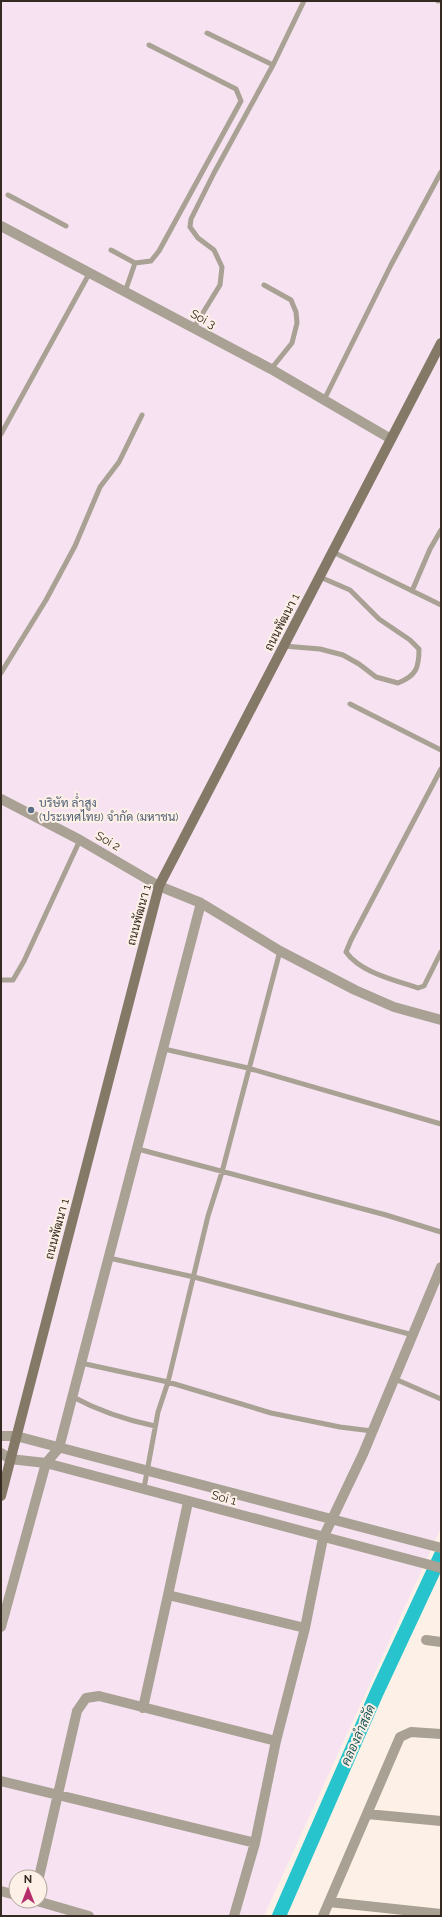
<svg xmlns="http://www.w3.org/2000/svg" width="442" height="1917" viewBox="0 0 442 1917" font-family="Raleway,Sarabun,sans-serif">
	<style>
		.industrial { fill: #f7e2f1; fill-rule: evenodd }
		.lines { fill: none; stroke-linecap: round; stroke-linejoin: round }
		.canal { stroke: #28c4cd; stroke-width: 14 }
		.service { stroke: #a8a194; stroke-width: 5 }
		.minor { stroke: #a8a194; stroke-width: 10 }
		.secondary { stroke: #847967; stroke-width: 10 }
		.service-dot { fill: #5c6f8a; stroke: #fdf1e7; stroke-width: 1.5 }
		.labels { text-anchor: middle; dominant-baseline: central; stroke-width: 4; stroke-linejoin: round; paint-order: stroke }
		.street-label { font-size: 12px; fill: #352a21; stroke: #fdf1e7 }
		.service-label { font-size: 12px; fill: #4e5e75; stroke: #fdf1e7; text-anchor: start }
		.water-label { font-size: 13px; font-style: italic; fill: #1f5a5e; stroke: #fdf1e7 }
	</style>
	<rect width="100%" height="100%" fill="#fdf1e7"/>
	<!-- industrial -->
	<path class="industrial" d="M1 1H441V1528L264 1916H1ZM16 1877H40V1901H16Z"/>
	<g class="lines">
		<!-- canal -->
		<path class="canal" d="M279 1916 377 1692 441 1555"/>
		<!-- service -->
		<path class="service" d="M438 1H439
			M207 33 273 65
			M8 195 66 226
			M111 250 135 263
			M264 285 291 300 296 312 297 323 292 343 271 369
			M125 292 135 263 151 261 159 251 241 101 236 89 149 45
			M193 329 220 285 222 267 214 250 198 238 190 227 191 219 214 173 273 65 304 1
			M324 400 391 265 441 172
			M1 434 89 274
			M333 552 441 605
			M412 591 430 549 441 530
			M284 646 320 649 343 655 359 664 376 677 398 683C416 676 419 668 419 649L410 640 379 619 350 590 320 577
			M1 673 46 600 75 546 100 487 119 462 142 415
			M350 704 441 750
			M441 769 351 940 346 952C361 973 395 980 418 988L424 986 441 952
			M1 980H13L24 961 80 840
			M164 1049 248 1068 441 1124
			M138 1149 386 1215 441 1232
			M109 1258 194 1277 413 1335
			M81 1363 168 1382 271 1413 340 1427 372 1431
			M395 1379 441 1399
			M73 1397C99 1411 126 1420 155 1426
			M144 1488 158 1412 168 1382 208 1216 222 1172 280 951"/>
		<!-- minor -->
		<path class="minor" d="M1 226 271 369 391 439
			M1 799 80 840 159 886 201 903 280 951 355 990 394 1007 441 1020
			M1 1436H16L441 1548
			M1 1453 10 1459 46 1463 441 1568
			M168 1595 188 1502
			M1 1627 46 1463 59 1448 201 903
			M426 1640 441 1642
			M143 1708 168 1595 305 1628
			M1 1781 255 1843
			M367 1814 441 1821
			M39 1877 77 1711 86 1698 99 1696 276 1741
			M1 1891 16 1895
			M37 1901 89 1916
			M329 1902 441 1914
			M234 1916 255 1843 276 1741 305 1628 323 1538 363 1454 441 1267
			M323 1916 400 1737 411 1732 441 1734"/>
		<!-- secondary -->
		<path class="secondary" d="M1 1496 159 886 441 343"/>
	</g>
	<!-- markers -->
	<circle class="service-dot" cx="31" cy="810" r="4"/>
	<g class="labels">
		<!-- street labels -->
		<g class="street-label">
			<text transform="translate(203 319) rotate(28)">Soi 3</text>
			<text transform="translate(282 622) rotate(-63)">ถนนพัฒนา 1</text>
			<text transform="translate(108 841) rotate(30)">Soi 2</text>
			<text transform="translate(139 915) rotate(-75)">ถนนพัฒนา 1</text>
			<text transform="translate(57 1229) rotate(-75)">ถนนพัฒนา 1</text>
			<text transform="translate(224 1498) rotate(15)">Soi 1</text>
		</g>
		<!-- service labels -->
		<g class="service-label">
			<text x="39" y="803">บริษัท ล่ำสูง<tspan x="39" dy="14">(ประเทศไทย) จำกัด (มหาชน)</tspan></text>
		</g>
		<!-- water labels -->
		<g class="water-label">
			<text transform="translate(358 1735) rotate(-66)">คลองลำสลัด</text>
		</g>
	</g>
	<!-- border -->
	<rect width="442" height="1917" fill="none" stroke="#352a21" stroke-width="4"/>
	<!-- north arrow -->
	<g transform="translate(28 1889)"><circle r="19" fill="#fdf1e7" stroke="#ada198"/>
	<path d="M0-3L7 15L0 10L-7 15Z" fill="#b62d6b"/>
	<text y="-6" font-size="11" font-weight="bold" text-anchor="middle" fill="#352a21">N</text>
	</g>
</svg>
